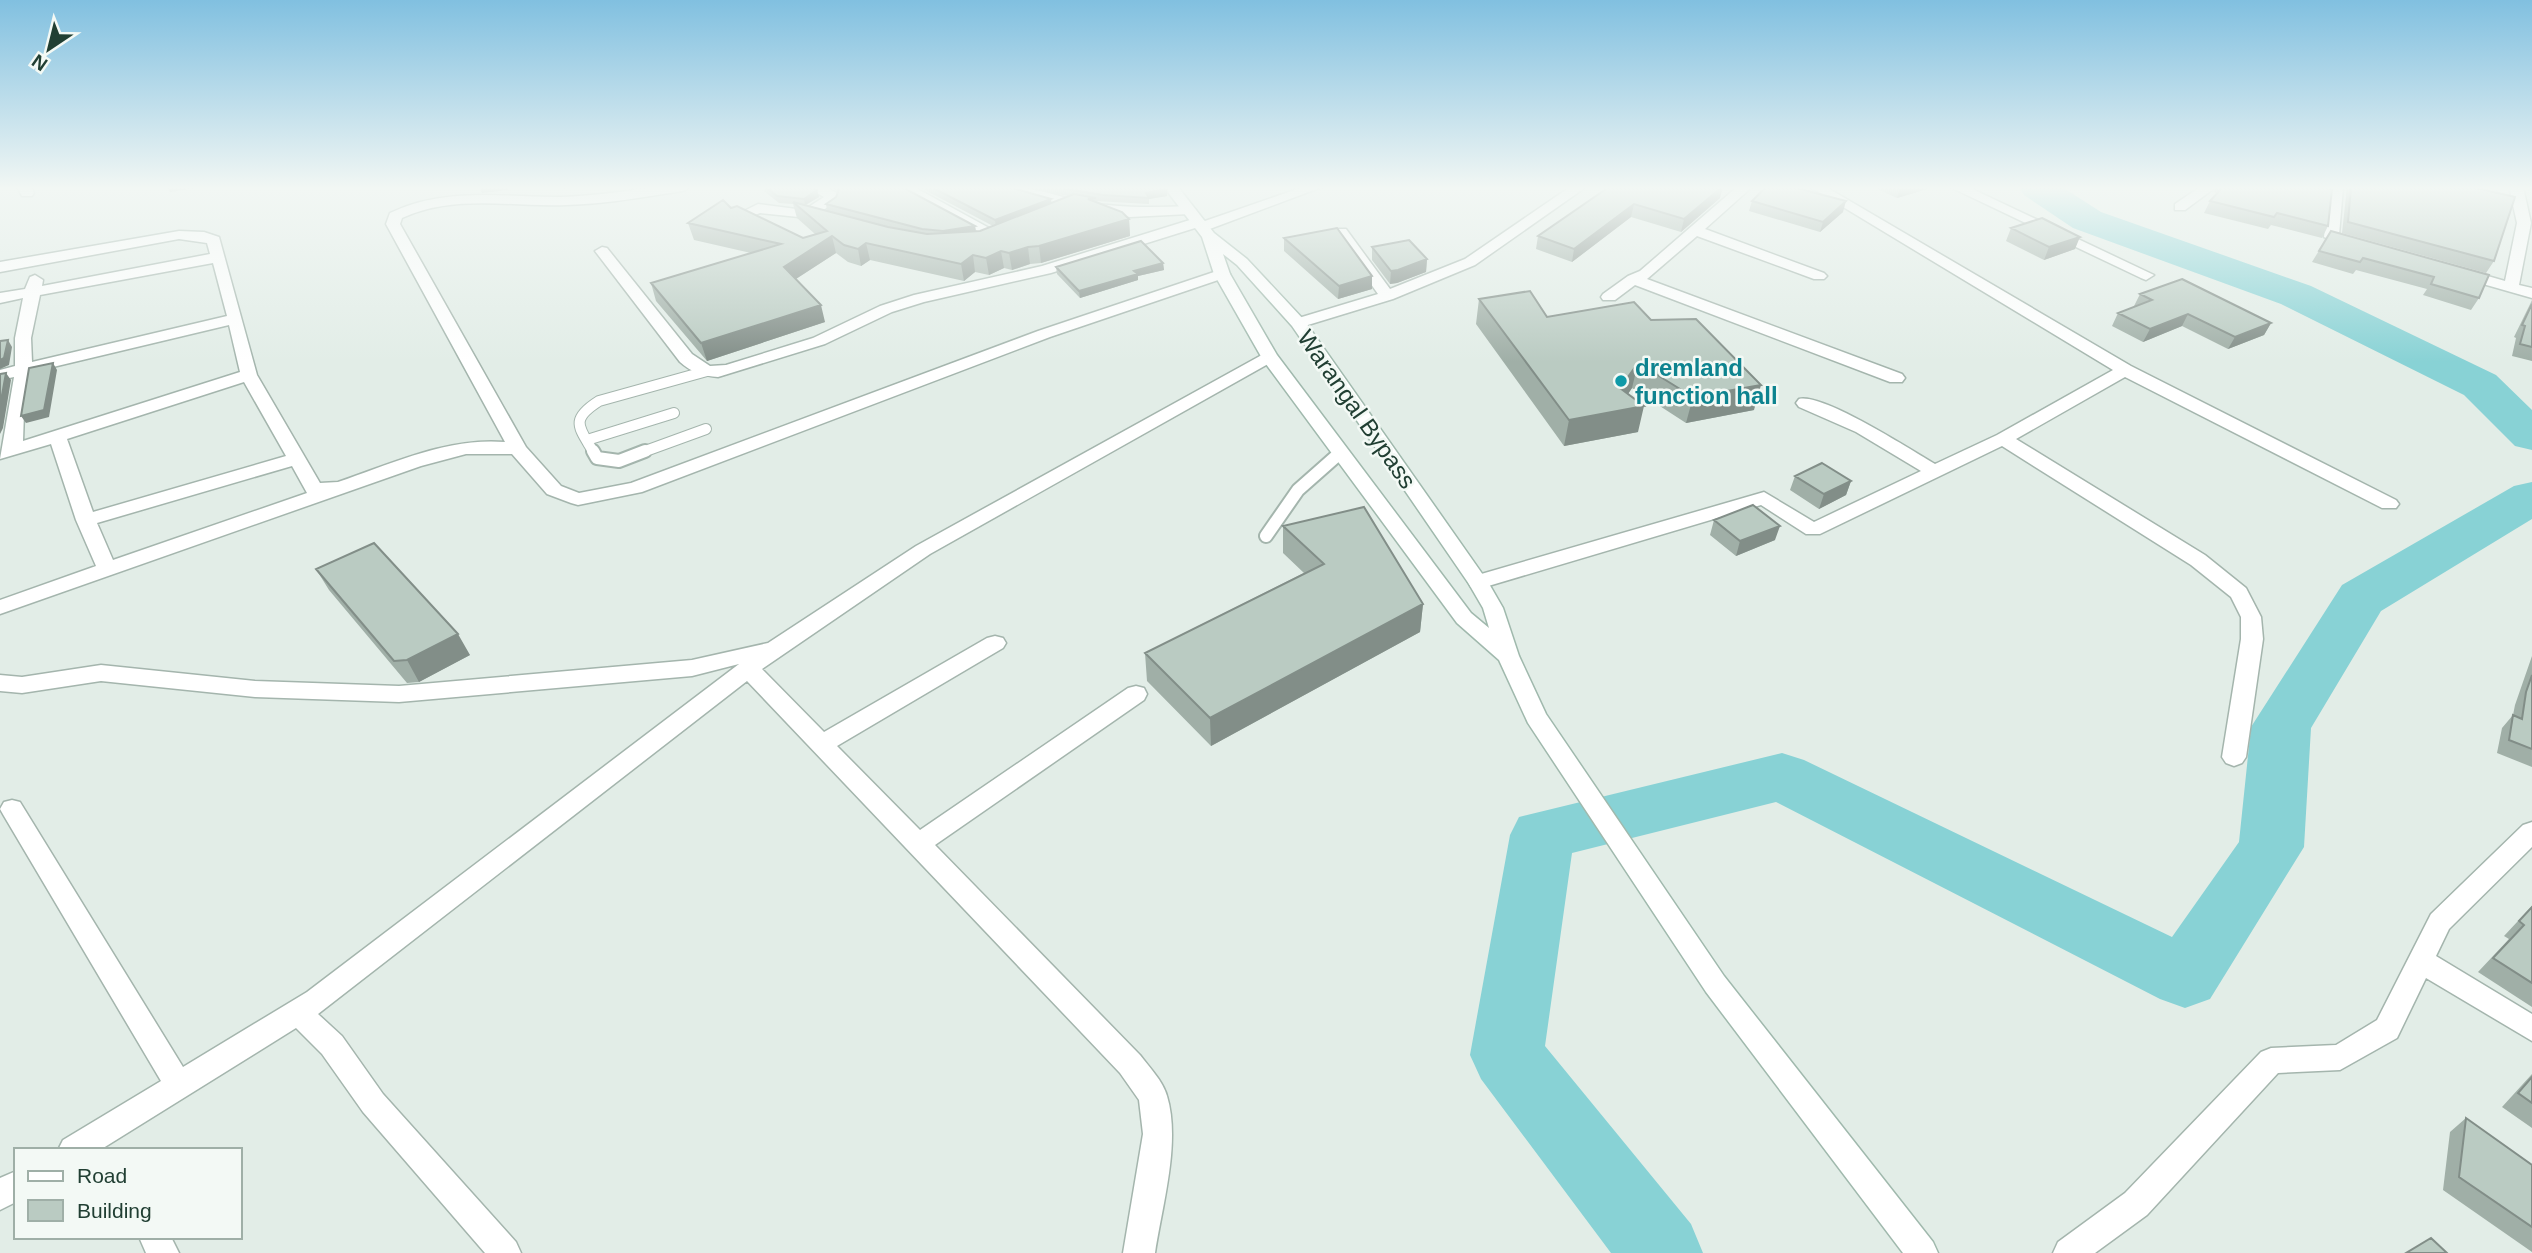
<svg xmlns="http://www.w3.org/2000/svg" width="2532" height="1253" viewBox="0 0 2532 1253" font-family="Helvetica,sans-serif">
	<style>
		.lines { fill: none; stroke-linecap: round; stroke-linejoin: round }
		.river { fill: #88d2d5; fill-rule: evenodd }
		.service-far1-casing { stroke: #a4b5ad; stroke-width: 12 }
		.service-casing { stroke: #a4b5ad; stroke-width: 16 }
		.minor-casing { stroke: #a4b5ad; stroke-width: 3 }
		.secondary-casing { stroke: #a0b9ad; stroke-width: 3 }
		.service-far1 { stroke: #fff; stroke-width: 10 }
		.service { stroke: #fff; stroke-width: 12 }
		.minor { fill: #fff; fill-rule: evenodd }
		.secondary { fill: #fff; fill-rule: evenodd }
		.wall { fill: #a0afa7 }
		.shaded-wall { fill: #828e88 }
		.building { fill: #bacbc2; stroke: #828e88; stroke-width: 2 }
		.culture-dot { fill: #0f9aa8; stroke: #f3f9f5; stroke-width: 2.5 }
		.labels { text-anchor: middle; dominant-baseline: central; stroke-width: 5; stroke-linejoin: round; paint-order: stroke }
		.culture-label { font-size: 24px; font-weight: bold; fill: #0d838f; stroke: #f3f9f5; text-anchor: start }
		.street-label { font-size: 24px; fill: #213f33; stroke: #f3f9f5 }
	</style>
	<rect width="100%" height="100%" fill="#e2ede7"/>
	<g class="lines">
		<!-- river -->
		<path class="river" d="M2019 187H2062L2101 212 2311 286 2496 375 2532 410V450L2515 446 2464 395 2281 304 2073 228 2024 195Z
			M2532 482V519L2381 611 2311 728 2304 847 2210 999 2185 1008 2160 999 1776 802 1572 853 1545 1046 1691 1224 1703 1253H1611L1481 1079 1470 1055 1510 835 1519 817 1782 753 1804 760 2172 937 2239 842 2251 727 2342 585 2514 486Z"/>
		<!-- service-far1 casing -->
		<g class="service-far1-casing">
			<path id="service-far1" d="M587 440 674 413
				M594 453C579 427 569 420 599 401L707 371
				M640 453 706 429"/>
		</g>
		<!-- service casing -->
		<g class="service-casing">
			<path id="service" d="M593 451 597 458 619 461 645 451
				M1266 536 1298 490 1341 452"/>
		</g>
		<!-- minor casing -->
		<g class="minor-casing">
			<path id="minor" d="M17 187H31L34 193 32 196H22Z
				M657 187H690L683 191C644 197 605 204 566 205 511 207 453 194 402 218L400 224 526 447 561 486 579 493 631 483 1038 331 1217 271H1227L1230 274 1227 277 1050 337 642 492 578 505 571 503 547 494 512 454H466L421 466 0 614V600L96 566 76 520 51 444 0 459 14 377 0 380V370L15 366V338L23 298 0 303V293L25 289 30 277 35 275 43 280 42 286 210 254 207 243 179 239 0 272V262L179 231 204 232 219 237 257 375 320 483 338 482C391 464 448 437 505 442L386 224 390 213C444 187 502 197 560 197 593 196 625 191 657 187ZM213 263 227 316 32 362 31 338 40 295ZM229 325 240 372 23 441 24 412 32 372ZM244 382 286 456 93 512 67 439ZM292 466 307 493 113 560 97 523Z
				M806 187H825L839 194 836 202 820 212 828 214 830 217 828 220 760 213 737 222 730 218 758 204 804 210 824 197Z
				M897 187H914L1002 235 995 239 990 238Z
				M1005 187C1030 186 1051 194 1074 200 1113 208 1150 208 1189 206L1196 210 1189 214 1130 217 1074 208 1007 190Z
				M1303 187H1322L1207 230 1202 231 1195 228 1051 273 924 302 892 312 825 344 718 377C703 376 691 372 680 362L595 251 602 247 607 248 692 354 710 366 726 365 813 338 880 306 914 295 1042 266 1193 219 1198 218 1205 221Z
				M1570 187H1586L1475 265 1393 299 1298 328 1290 323 1292 320 1378 294 1334 232 1336 229H1346L1390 289 1465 259Z
				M1737 187H1752L1705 229 1824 273 1827 276 1824 279H1814L1697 236 1647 279 1902 374 1905 378 1902 382H1890L1635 285 1615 300H1603L1601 297 1603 294 1628 276 1640 271Z
				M1810 187H1826L2131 366 2396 500 2399 504 2396 508H2382L2125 377 2016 439 2205 555 2246 588 2261 617 2263 639 2246 757 2242 763 2234 766 2226 763 2222 757 2241 639V617L2231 597 2191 565 2002 446 1820 534H1806L1761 505 1485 587H1471L1468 582 1471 577 1764 492 1814 522 1921 471 1856 432 1799 407 1796 403 1799 399C1823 393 1911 450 1935 464L1997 435 2113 370Z
				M1950 187H1968L2154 275 2146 280 2141 278Z
				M2200 187H2216L2185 210H2175V204Z
				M2329 187H2343L2339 235 2358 243 2356 246H2346L2324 237Z
				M2509 187H2523L2531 223 2519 285 2532 288V298L2455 276 2452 273 2460 268 2505 281 2517 223Z
				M1269 351 1277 356 1275 360 930 554 762 669 824 732 987 638 995 636 1003 638 1006 643 1003 648 837 746 920 830 1128 688 1136 686 1144 688 1147 694 1144 700 935 845 1140 1055C1149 1067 1163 1081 1167 1096 1181 1142 1162 1206 1155 1253H1123L1143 1134 1139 1100 1120 1073 747 681 318 1014 342 1036 383 1094 516 1242 521 1253H485L363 1112 322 1054 296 1028 100 1150H58L63 1140 161 1081 4 816 0 809 4 802 12 800 20 802 183 1067 307 992 739 664 692 676 399 702 255 697 101 681 22 693 0 691V675L22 677 101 665 255 681 399 686 692 660 768 643 916 546Z
				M2532 822V847L2449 929 2436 956 2532 1014V1041L2426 978 2397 1038 2340 1070 2278 1073 2147 1215 2095 1253H2053L2058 1242 2125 1193 2261 1052 2271 1048 2336 1045 2377 1020 2431 914 2523 825Z
				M16 1171V1202L0 1210V1178Z
				M139 1237H171L179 1253H146Z"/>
		</g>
		<!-- secondary casing -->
		<g class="secondary-casing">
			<path id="secondary" d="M1164 187H1178L1214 233 1247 259 1304 320 1488 582 1503 608 1519 656 1546 714 1724 976 1933 1242 1938 1253H1903L1706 992 1528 723 1499 660 1457 623 1263 360 1214 274 1202 237ZM1223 254 1237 265 1292 326 1469 584 1483 608 1489 628 1471 613 1277 355 1230 274Z"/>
		</g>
		<!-- service-far1 -->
		<use href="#service-far1" class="service-far1"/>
		<!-- service -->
		<use href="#service" class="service"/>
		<!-- minor -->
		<use href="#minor" class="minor"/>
		<!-- secondary -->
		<use href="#secondary" class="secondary"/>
	</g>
	<!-- wall -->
	<path class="wall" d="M763 187H811L817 190 819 197 806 205 827 211 826 204 836 197 838 191 829 187H902L975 226 976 231H980L993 226 919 187H1009L1051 199V203L1069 196 1018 187H1165L1167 189V196L1149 199V204L1096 201 1129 219 1130 236 1041 263 1030 264 1012 270 1004 268 989 275 975 272 964 281 870 260 861 266 848 262 836 253 796 279 825 322 707 361 656 301 651 283 751 253 694 240 688 223 731 208 803 238 815 234 797 218 793 204 779 203 764 191Z
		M1609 187 1720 198 1681 232 1631 217 1572 262 1536 249 1538 236Z
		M1873 187H1934L1897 198Z
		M2216 187H2324L2328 226 2322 238 2271 225 2268 229 2204 213 2210 201 2217 193 2213 192Z
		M2347 187H2472L2494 261 2486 273 2342 233Z
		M1752 201 1843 212 1820 232 1749 211Z
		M2011 228 2075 249 2044 260 2006 241Z
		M2331 231 2479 298 2471 310 2423 295 2427 289 2356 270 2353 274 2312 262Z
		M1284 238 1372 289 1338 299 1284 251Z
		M1372 247 1427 259 1426 272 1397 283 1390 284 1372 260Z
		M1163 263 1164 270 1138 276V280L1080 298 1057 274 1056 267Z
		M2140 294 2271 323 2264 335 2228 349 2182 326 2143 342 2112 326 2118 313 2136 306H2134Z
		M1479 299 1547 317 1651 320 1754 410 1686 423 1632 388 1628 394 1638 432 1564 446 1476 324Z
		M2532 300V361L2512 356 2516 338 2514 337Z
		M1795 476 1851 481 1846 495 1819 509 1790 490Z
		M1714 520 1775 540 1736 556 1710 535Z
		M1283 526 1423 604 1420 632 1211 746 1147 681 1145 653 1304 573 1283 553Z
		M316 569 470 655 419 682 407 683 329 590Z
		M2532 656V767L2497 753 2502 728 2513 715 2515 705Z
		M2532 906V1007L2478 972 2509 939 2504 936Z
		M2532 1074V1128L2502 1107Z
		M2466 1118 2532 1165V1252L2443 1190 2450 1132Z"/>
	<!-- shaded-wall -->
	<path class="shaded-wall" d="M167 187H202L170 192Z
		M479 187H510L508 190 482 193Z
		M561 187H575L562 189Z
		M1722 187H1723L1720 198 1681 232 1684 219Z
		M1906 187H1934L1897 198 1900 189Z
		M1167 189V196L1149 199 1146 193Z
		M817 190 819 197 805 205 804 199Z
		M1051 199 1052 205 996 227 995 220Z
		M1846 201 1843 212 1820 232 1823 222Z
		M1634 204 1631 217 1572 262 1574 249Z
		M1129 219 1130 236 1041 263 1039 246Z
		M975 226 976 233 944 238 943 231Z
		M832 236 836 253 788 284 784 267Z
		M2080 237 2075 249 2044 260 2049 247Z
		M866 243 870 260 861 266 858 249Z
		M1028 247 1030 264 1012 270 1009 253Z
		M1001 251 1004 268 989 275 986 258Z
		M973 255 975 272 964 281 961 264Z
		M1427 259 1426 272 1397 283 1390 284 1391 271Z
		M1163 263 1164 270 1138 276V280L1080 298 1079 291 1134 271Z
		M1372 276V289L1338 299 1339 286Z
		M821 305 825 322 707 361 701 343Z
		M2188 314 2182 326 2143 342 2150 329Z
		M2271 323 2264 335 2228 349 2235 337Z
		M8 340 12 347 9 365 0 369V360Z
		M53 363 57 370 49 417 26 423 21 416Z
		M1638 363 1632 388 1616 411 1644 406 1638 432 1564 446 1569 420 1620 388Z
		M6 373 11 380 3 428 0 434V406Z
		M1761 385 1754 410 1686 423 1693 397Z
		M1851 481 1846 495 1819 509 1824 494Z
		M1780 526 1775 540 1736 556 1740 541Z
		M1423 604 1420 632 1211 746 1210 718Z
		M458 634 470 655 419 682 407 660Z"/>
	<!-- building -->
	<path class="building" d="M766 187H811L817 190 804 199 777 196Z
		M840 187H902L975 226 943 231 922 229 826 204 836 197Z
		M931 187H1009L1051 199 995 220Z
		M1055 187H1165L1167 189 1146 193 1149 198 1103 195Z
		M1609 187H1722L1684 219 1634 204 1574 249 1538 236Z
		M1766 187H1793L1846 201 1823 222 1752 201Z
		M2223 187H2324L2332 189 2328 226 2277 213 2274 217 2210 201Z
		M2351 187H2472L2515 197 2494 261 2348 222Z
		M1074 194 1096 198 1088 199 1122 212 1129 219 1039 246 1028 247 1009 253 1001 251 986 258 973 255 961 264 866 243 858 249 844 245 832 236 784 267 821 305 701 343 651 283 781 244 688 223 723 200 731 208 737 206 803 238 827 231 793 202 888 227 927 234 980 231Z
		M2042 218 2080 237 2049 247 2011 228Z
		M1337 228 1372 276 1339 286 1284 238Z
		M2331 231 2489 275 2479 298 2431 284 2434 277 2363 258 2360 262 2319 251Z
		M1409 240 1427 259 1398 270 1391 271 1372 247Z
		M1141 241 1163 263 1134 271 1138 274 1079 291 1056 267Z
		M2182 279 2271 323 2235 337 2188 314 2150 329 2118 313 2152 300 2140 294Z
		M1530 291 1547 317 1634 302 1651 320 1696 319 1761 385 1693 397 1638 363 1620 388 1644 406 1569 420 1479 299Z
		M2532 304V347L2520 344 2525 326 2522 325Z
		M8 340 4 358 0 360V341Z
		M53 363 44 410 21 416 29 368Z
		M6 373 0 406V374Z
		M1822 463 1851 481 1824 494 1795 476Z
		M1753 505 1780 526 1740 541 1714 520Z
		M1364 507 1423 604 1210 718 1145 653 1324 564 1283 526Z
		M374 543 458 634 407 660 394 661 316 569Z
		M2532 675V749L2509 740 2513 715 2522 719 2526 692Z
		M2532 907V983L2493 958 2524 925 2519 921Z
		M2532 1077V1103L2518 1093Z
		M2466 1118 2532 1165V1227L2459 1177Z
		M2431 1238 2447 1253H2406Z"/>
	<!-- sky -->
	<linearGradient id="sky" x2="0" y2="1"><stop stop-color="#81c0e0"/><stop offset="0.52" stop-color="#f2f7f4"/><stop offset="1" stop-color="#f2f7f4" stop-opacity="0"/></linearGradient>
	<rect width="2532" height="362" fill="url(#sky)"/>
	<!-- markers -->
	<circle class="culture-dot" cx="1621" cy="381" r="7"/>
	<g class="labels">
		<!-- culture labels -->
		<g class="culture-label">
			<text x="1635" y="367">dremland<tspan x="1635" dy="28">function hall</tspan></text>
		</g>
		<!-- street labels -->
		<g class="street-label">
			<text transform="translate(1357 409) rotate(55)">Warangal Bypass</text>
		</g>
	</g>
	<!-- legend -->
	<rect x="14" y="1148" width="228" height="91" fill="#f3f9f5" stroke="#9fafa7" stroke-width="2"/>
	<rect x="28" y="1171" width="35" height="10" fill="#ffffff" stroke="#9fafa7" stroke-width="2"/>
	<text x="77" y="1183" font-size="21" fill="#213f33">Road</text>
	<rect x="28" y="1200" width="35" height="21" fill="#bacbc2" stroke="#9fafa7" stroke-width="2"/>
	<text x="77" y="1218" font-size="21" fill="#213f33">Building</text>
	<!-- north arrow -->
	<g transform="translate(49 49) rotate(215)" stroke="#f3f9f5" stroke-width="5" paint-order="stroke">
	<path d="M0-5L12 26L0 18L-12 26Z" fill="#213f33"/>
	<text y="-10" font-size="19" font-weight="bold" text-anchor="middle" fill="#213f33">N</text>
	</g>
</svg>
